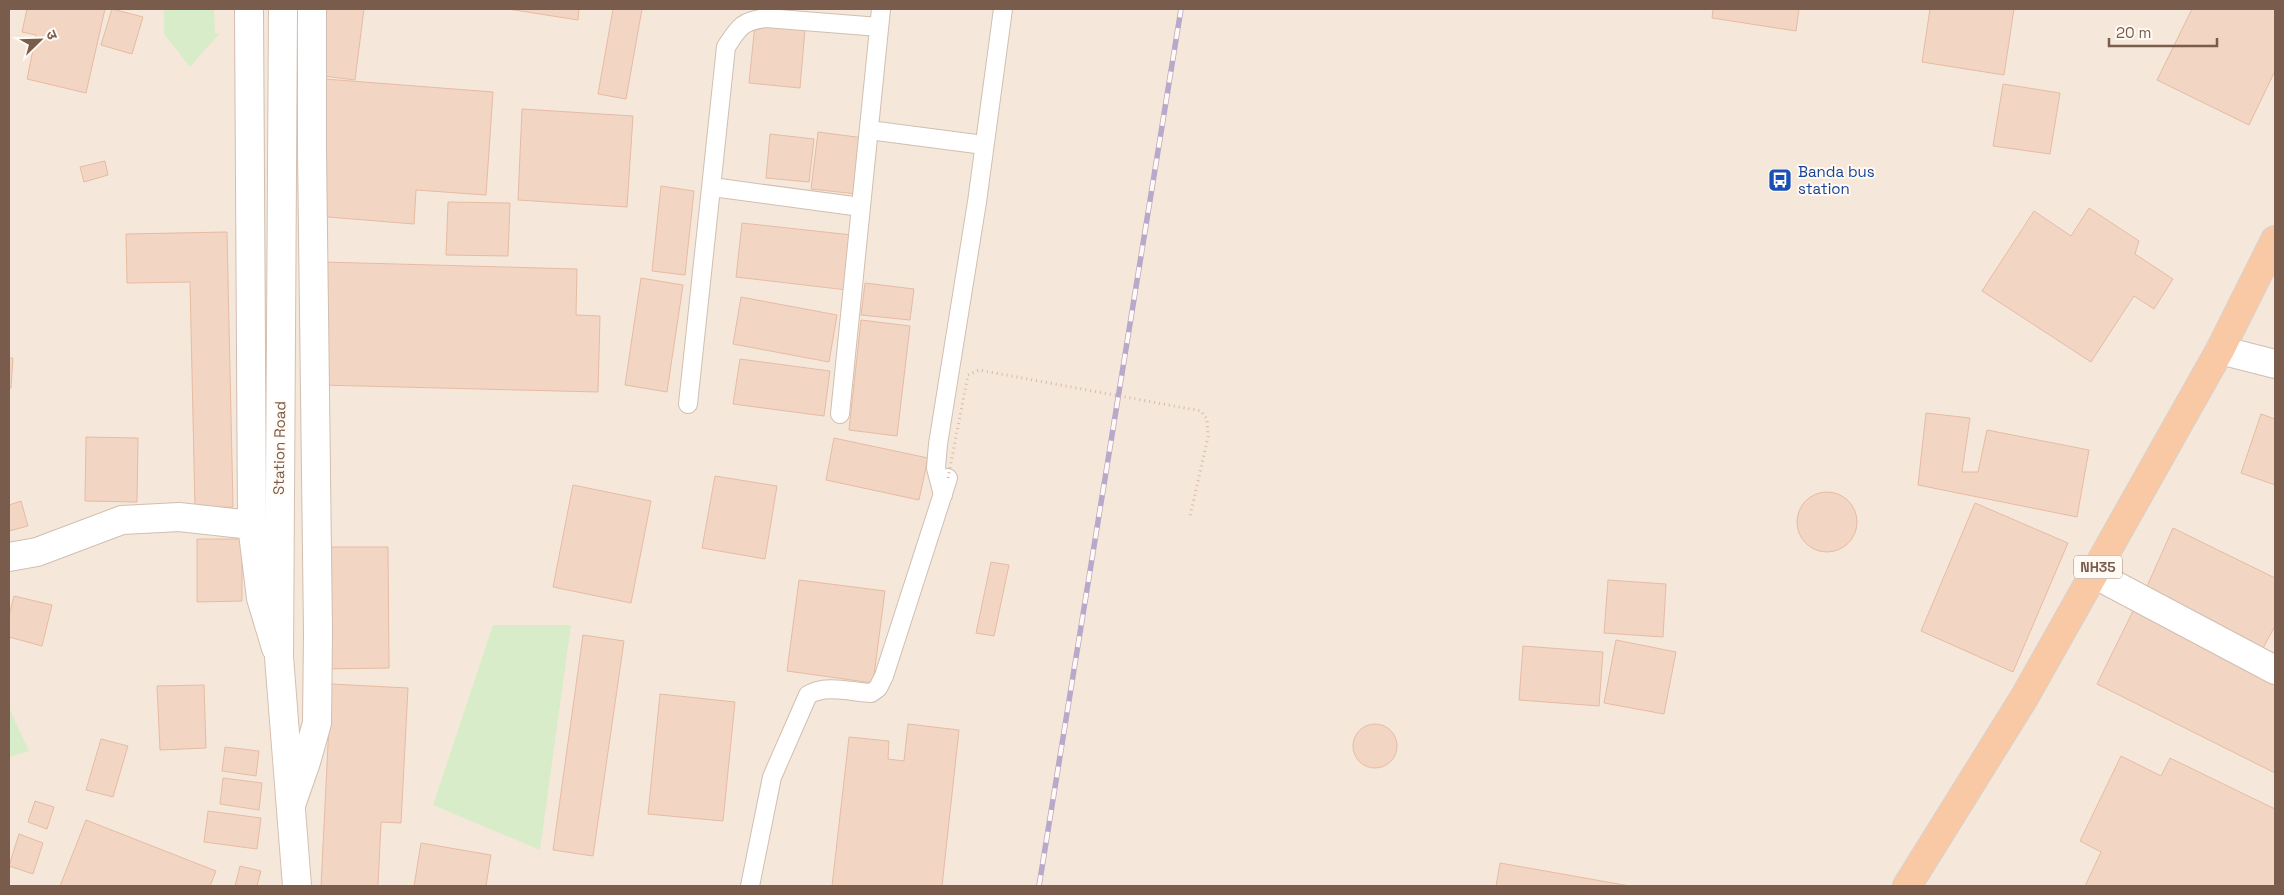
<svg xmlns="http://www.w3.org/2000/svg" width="2284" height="895" viewBox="0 0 2284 895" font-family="'Space Grotesk','Noto Sans Devanagari',sans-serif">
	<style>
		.residential { fill: #f5e8da }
		.green { fill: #d8ecc9 }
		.building { fill: #f3d5c3; stroke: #e6bba3 }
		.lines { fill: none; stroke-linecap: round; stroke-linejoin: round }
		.service-casing { stroke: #d1beb0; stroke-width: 20 }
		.minor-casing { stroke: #d1beb0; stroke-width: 30 }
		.secondary-casing { stroke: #d6c0b0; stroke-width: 30 }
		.trunk-casing { stroke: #dad1cd; stroke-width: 30 }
		.service { stroke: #fff; stroke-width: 18 }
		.minor { stroke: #fff; stroke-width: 28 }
		.secondary { stroke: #fff; stroke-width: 28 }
		.trunk { stroke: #f9c8a4; stroke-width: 28 }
		.rail-casing { stroke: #b9a8c9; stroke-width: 5.5 }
		.rail { stroke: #fffaf3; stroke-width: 4; stroke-dasharray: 11; stroke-linecap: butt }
		.path-bridge { stroke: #d9b8a5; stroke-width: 3; stroke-dasharray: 1 4; stroke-linecap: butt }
		.labels { text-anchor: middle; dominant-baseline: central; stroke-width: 4; stroke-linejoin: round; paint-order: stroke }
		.shield { fill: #fffaf3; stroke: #a28b7f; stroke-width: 1 }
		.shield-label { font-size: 14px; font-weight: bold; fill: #7a5c4d }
		.transit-label { font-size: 15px; fill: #164399; stroke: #fffaf3; text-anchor: start }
		.street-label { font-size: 15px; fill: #7a5c4d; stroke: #fffaf3 }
	</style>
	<rect width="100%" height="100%" fill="#fdf6ec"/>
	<!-- residential -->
	<path class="residential" d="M9 9H2275V886H9Z"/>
	<!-- green -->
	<path class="green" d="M164 9H214L215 33 219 34 190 67 164 34Z
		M493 625H571L540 850 433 805Z
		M9 708 29 751 9 757Z"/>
	<!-- building -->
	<path class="building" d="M27 9H105L86 93 27 79 36 35 22 32Z
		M112 9 143 17 132 54 101 45Z
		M324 9H364L355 80 315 75Z
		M508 9H579L578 20Z
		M613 9H642L626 99 598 94Z
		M1713 9H1799L1796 31 1712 18Z
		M1930 9H2014L2004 75 1922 62Z
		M2192 9H2275V71L2249 125 2157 80Z
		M755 24 805 29 800 88 749 83Z
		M325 79 493 92 486 195 416 190 414 224 316 216Z
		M2003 84 2060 93 2050 154 1993 146Z
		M522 109 633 116 627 207 518 200Z
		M818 132 864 138 857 194 811 189Z
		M770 134 814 139 809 182 766 178Z
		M105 161 108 175 84 182 80 167Z
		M661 186 694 191 685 275 652 271Z
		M448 202 510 203 508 256 446 255Z
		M2089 208 2139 241 2135 254 2173 279 2154 309 2134 296 2091 362 1982 291 2034 211 2071 236Z
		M742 223 852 235 847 290 736 277Z
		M227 232 233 507 195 508 190 282 127 283 126 234Z
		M324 262 577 269 576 315 600 316 598 392 321 385Z
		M641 278 683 285 667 392 625 385Z
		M865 283 914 289 910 320 861 315Z
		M741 297 837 315 829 362 733 344Z
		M861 320 910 326 897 436 849 430Z
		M9 358H13L11 388H9Z
		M740 359 830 371 824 416 733 404Z
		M1926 413 1970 418 1962 472H1978L1987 430 2089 450 2077 517 1918 485Z
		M2261 414 2275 419V485L2241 473Z
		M86 437 138 438 137 502 85 501Z
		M834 438 928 458 919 500 826 480Z
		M715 476 777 486 765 559 702 548Z
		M573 485 651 501 631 603 553 587Z
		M1797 522a30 30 0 1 1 60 0a30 30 0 1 1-60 0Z
		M21 501 28 526 9 531V505Z
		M1975 503 2068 543 2013 672 1921 631Z
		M2173 528 2275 578V626L2262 650 2144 593Z
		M197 539H242V601L197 602Z
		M324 547H388L389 668 325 669Z
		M991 562 1009 565 994 636 976 633Z
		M799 580 885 591 873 683 787 671Z
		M1608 580 1666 584 1663 637 1604 633Z
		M14 596 52 605 42 646 9 637V616Z
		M2134 609 2275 680V773L2097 684Z
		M583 635 624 641 593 856 553 850Z
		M1616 640 1676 652 1664 714 1604 703Z
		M1523 646 1603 652 1599 706 1519 700Z
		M331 684 408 688 401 823 381 822 378 886H321Z
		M204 685 206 748 160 750 157 686Z
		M660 694 735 702 723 821 648 814Z
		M1353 746a22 22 0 1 1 44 0a22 22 0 1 1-44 0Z
		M908 724 959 730 942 886H832L849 737 889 741 888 759 904 761Z
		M101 739 128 746 113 797 86 790Z
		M225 747 259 751 256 776 222 771Z
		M2121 756 2161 776 2170 758 2275 809V886H2085L2101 852 2080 841Z
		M223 778 262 783 259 810 220 804Z
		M35 801 54 807 47 829 28 822Z
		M208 811 261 818 257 849 204 842Z
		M86 820 216 871 210 886H60Z
		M19 834 43 843 33 874 9 866Z
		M421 843 491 855 486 886H414Z
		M1500 863 1630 886H1496Z
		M240 866 261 871 257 886H235Z"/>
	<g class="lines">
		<!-- service casing -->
		<g class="service-casing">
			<path id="service" d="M869 130 984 145
				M712 187 861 207
				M688 404 726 47C739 27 742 21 766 18L879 27
				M840 414 881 9
				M943 495 936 468 938 444 977 202 1003 9
				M750 886 772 777 808 695C826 684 851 692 871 693L878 688 884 676 948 478"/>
		</g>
		<!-- minor casing -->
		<g class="minor-casing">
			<path id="minor" d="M249 9 252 525
				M2220 350 2275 364
				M9 557 37 552 122 520 179 517 252 525 261 598 276 648
				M2094 574 2275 670
				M291 805 306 762 317 723 318 633 312 151V9"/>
		</g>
		<!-- secondary casing -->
		<g class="secondary-casing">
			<path id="secondary" d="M283 9 279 657 297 886"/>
		</g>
		<!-- trunk casing -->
		<g class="trunk-casing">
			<path id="trunk" d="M1907 886 2024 698 2220 350 2275 240"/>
		</g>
		<!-- service -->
		<use href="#service" class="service"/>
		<!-- minor -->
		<use href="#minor" class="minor"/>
		<!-- secondary -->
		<use href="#secondary" class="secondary"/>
		<!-- trunk -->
		<use href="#trunk" class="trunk"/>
		<!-- rail casing -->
		<g class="rail-casing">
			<path id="rail" d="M1039 886 1181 9"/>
		</g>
		<!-- rail -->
		<use href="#rail" class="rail"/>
		<!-- path-bridge -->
		<path class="path-bridge" d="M948 478 968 375 979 370 1201 411 1207 419 1208 437 1190 516"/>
	</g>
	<!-- icons -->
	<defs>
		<g id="bus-square" transform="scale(1.25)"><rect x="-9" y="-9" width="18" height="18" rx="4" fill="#1a4fb4" stroke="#fffaf3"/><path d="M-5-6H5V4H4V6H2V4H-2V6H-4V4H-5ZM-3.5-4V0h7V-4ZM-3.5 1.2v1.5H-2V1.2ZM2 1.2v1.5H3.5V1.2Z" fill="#fff"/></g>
	</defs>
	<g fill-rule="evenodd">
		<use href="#bus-square" x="1780" y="180"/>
	</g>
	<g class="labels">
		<!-- shield labels -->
		<rect class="shield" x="2074" y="555.5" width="48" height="23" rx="4"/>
		<g class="shield-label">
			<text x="2098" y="567">NH35</text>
		</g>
		<!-- transit labels -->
		<g class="transit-label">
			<text x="1798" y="171">Banda bus<tspan x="1798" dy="17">station</tspan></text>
		</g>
		<!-- street labels -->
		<g class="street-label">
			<text transform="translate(279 448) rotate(-89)">Station Road</text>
		</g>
	</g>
	<!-- border -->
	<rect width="2284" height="895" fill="none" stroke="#7a5c4d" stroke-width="20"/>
	<!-- north arrow -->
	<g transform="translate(40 40) rotate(67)" stroke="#fffaf3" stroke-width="4" paint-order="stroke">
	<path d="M0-4L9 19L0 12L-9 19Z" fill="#7a5c4d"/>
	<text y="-8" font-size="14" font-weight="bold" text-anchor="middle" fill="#7a5c4d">उ</text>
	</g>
	<!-- scale -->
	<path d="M2109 38v8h108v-8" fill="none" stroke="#7a5c4d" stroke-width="2.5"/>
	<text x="2116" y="38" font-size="15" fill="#7a5c4d" stroke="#fffaf3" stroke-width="4" paint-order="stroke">20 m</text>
</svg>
